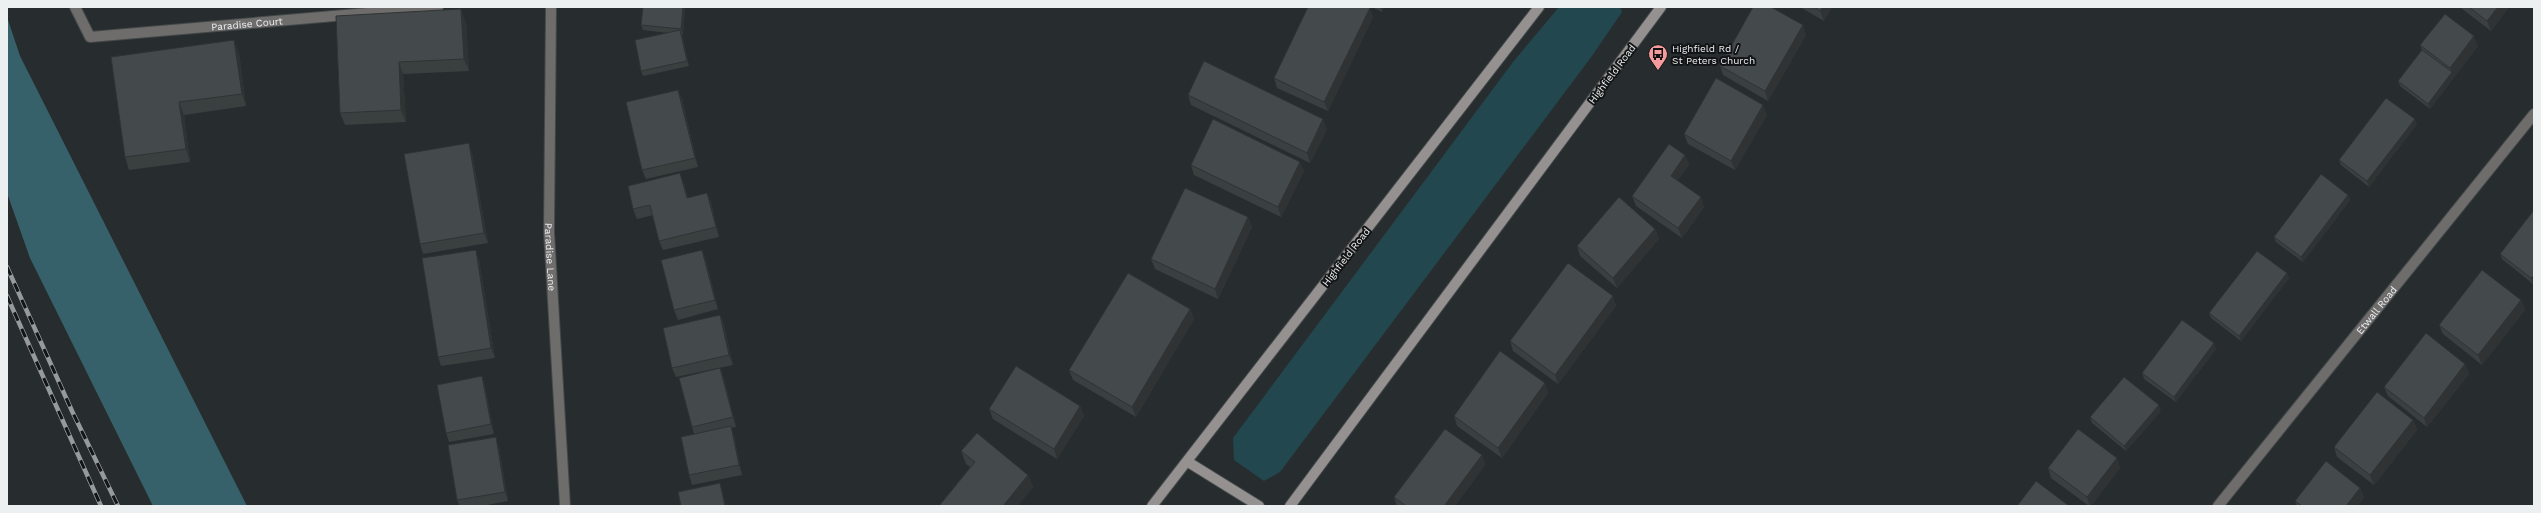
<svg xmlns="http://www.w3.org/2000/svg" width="2541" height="513" viewBox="0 0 2541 513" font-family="'Work Sans',sans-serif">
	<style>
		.green { fill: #22474e }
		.forest { fill: #37616a }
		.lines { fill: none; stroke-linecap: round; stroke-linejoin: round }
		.street-casing { stroke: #434849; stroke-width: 12 }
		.secondary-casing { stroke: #434849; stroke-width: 12 }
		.street { stroke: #6f6c6c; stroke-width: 10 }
		.secondary { stroke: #959191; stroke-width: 10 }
		.rail-casing { stroke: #959a9b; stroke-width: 4.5 }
		.rail { stroke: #121415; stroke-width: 3; stroke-dasharray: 9; stroke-linecap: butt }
		.wall { fill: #3a3f40 }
		.shaded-wall { fill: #303334 }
		.building { fill: #44494b; stroke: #303334 }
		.labels { text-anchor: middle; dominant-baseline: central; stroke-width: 4; stroke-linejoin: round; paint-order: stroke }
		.street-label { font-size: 10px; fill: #ecf0f1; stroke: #121415 }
		.poi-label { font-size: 10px; fill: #ecf0f1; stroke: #121415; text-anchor: start }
	</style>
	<rect width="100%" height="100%" fill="#272d2e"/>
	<!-- green -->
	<path class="green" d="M1559 7H1620L1622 12 1592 56 1280 472 1264 481 1234 460 1233 438 1513 62Z"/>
	<!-- forest -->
	<path class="forest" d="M7 17 20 56 247 506H153L30 258 7 193Z"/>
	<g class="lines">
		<!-- street casing -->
		<g class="street-casing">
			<g id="street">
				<path id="s1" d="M75 7 90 37 438 7"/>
				<path id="s2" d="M551 7 549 232 565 506"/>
				<path id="s3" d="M2218 506 2534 114"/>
			</g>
		</g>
		<!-- secondary casing -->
		<g class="secondary-casing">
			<path id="secondary" d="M1188 462 1259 506
				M1152 506 1539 7
				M1290 506 1661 7"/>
		</g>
		<!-- street -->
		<use href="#street" class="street"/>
		<!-- secondary -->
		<use href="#secondary" class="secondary"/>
		<!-- rail casing -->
		<g class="rail-casing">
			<path id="rail" d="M7 267 72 411 118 506
				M7 296 101 506"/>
		</g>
		<!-- rail -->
		<use href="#rail" class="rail"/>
	</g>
	<!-- wall -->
	<path class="wall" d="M685 7 683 34H682L689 66 643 76 641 71 668 33 643 30 641 25Z
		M1372 7H1384L1382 12Z
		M1800 7H1832L1824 21Z
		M2461 7H2509L2491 31 2461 8Z
		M336 16 466 22 469 71 403 74 406 122 345 125 340 113Z
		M1373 17 1328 111 1277 88 1274 78Z
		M1806 35 1768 101 1723 75 1720 66Z
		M2420 45 2478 46 2430 109 2400 86 2398 81 2422 50Z
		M239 53 246 106 184 115 190 162 129 170 125 157 111 57Z
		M1188 95 1327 129 1310 163 1191 105Z
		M682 99 698 167 646 179 642 170Z
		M1767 115 1735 170 1688 144 1684 134Z
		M2417 124 2369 187 2341 165 2339 160Z
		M472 153 488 243 423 254 420 244Z
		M1685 155 1689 165 1677 181 1704 207 1682 238 1636 206 1632 196Z
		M1191 165 1304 171 1281 217 1194 175Z
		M684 183 688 198 707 193 711 202 719 237 663 250 659 241 653 215 637 219 633 209Z
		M2348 195 2350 200 2303 262 2276 242 2274 237Z
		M2534 210V283L2533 284 2502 259 2500 254Z
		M1248 217 1252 227 1218 299 1155 269 1151 259Z
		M1655 229 1659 239 1617 288 1580 256 1577 246Z
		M702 250 706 260 718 309 678 320 674 310Z
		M479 260 495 358 441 366 438 357Z
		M2287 273 2289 278 2241 341 2211 318 2209 313Z
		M1613 296 1616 306 1558 384 1513 351 1510 341Z
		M2521 300 2525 310 2482 365 2443 334 2439 325Z
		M1190 309 1194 319 1136 417 1073 380 1069 370Z
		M720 315 724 325 733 365 676 377 672 368Z
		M2216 349 2176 402 2144 379 2142 373Z
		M2465 364 2469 374 2427 427 2388 396 2384 387Z
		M720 368 724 378 736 427 731 428 734 436 742 475 692 485 689 475 694 434 692 427Z
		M482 376 485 386 494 434 449 442 446 433Z
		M1545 383 1548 393 1502 458 1457 426 1454 416Z
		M1080 406 1084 416 1057 459 993 419 989 409Z
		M2161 411 2126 451 2092 423 2090 417Z
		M2413 420 2417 430 2374 485 2337 457 2334 447Z
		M499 447 508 501 482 506H460L457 500Z
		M961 451 1028 475 1033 487 1017 506H939L970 467 966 464Z
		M1482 455 1485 465 1455 506H1397L1394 497Z
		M2117 458 2120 468 2091 506H2089L2051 478 2048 468Z
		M2360 488 2364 498 2357 506H2297L2295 501Z"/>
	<!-- shaded-wall -->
	<path class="shaded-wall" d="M683 7H685L683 34 681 29Z
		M1381 7H1384L1382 12Z
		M1823 7H1832L1824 21 1820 11Z
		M2498 7H2509L2491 31 2487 21Z
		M1370 8 1373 17 1328 111 1324 102Z
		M461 9 466 22 469 71 464 59Z
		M1803 25 1806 35 1768 101 1765 91Z
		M680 30 682 36 689 66 687 61Z
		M2474 36 2478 46 2430 109 2428 104 2452 72 2450 68Z
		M234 40 239 53 246 106 242 94Z
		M399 62 403 74 406 122 401 110Z
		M678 90 682 99 698 167 695 158Z
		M179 102 184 115 190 162 186 149Z
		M1763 105 1767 115 1735 170 1731 161Z
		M1323 119 1327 129 1310 163 1307 153Z
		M2415 119 2417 124 2369 187 2367 181Z
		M469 143 472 153 488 243 484 233Z
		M1685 155 1689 165 1674 185 1671 176Z
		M1300 162 1304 171 1281 217 1278 207Z
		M680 173 684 183 690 208 687 198Z
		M707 193 711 202 719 237 716 227Z
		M2348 195 2350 200 2303 262 2301 257Z
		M1701 197 1704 207 1682 238 1678 228Z
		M1248 217 1252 227 1218 299 1215 289Z
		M1655 229 1659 239 1617 288 1613 278Z
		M476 250 479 260 495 358 491 348Z
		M702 250 706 260 718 309 715 300Z
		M2287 273 2289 278 2241 341 2239 336Z
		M2534 275V283L2533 284 2531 278Z
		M1613 296 1616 306 1558 384 1555 375Z
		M2521 300 2525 310 2482 365 2478 355Z
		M1190 309 1194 319 1136 417 1132 407Z
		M720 315 724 325 733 365 729 355Z
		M2214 343 2216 349 2176 402 2174 397Z
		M2465 364 2469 374 2427 427 2424 418Z
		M720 368 724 378 736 427 733 417Z
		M482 376 485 386 494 434 491 424Z
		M1545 383 1548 393 1502 458 1498 448Z
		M2159 405 2161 411 2126 451 2124 446Z
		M1080 406 1084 416 1057 459 1054 449Z
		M2413 420 2417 430 2374 485 2370 475Z
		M731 426 734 436 742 475 739 465Z
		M496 437 499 447 508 501 505 492Z
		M1482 455 1485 465 1455 506H1444Z
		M2117 458 2120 468 2091 506H2090L2087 497Z
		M1028 475 1033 487 1017 506H1003Z
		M720 483 723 492 726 506H725Z
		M2360 488 2364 498 2357 506H2346Z"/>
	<!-- building -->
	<path class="building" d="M643 7H683L681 29 641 25Z
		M1308 7H1368L1370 8 1324 102 1274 78Z
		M1753 7H1771L1803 25 1765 91 1720 66Z
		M1814 7H1823L1820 11Z
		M2469 7H2498L2487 21Z
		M461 9 464 59 399 62 401 110 340 113 336 16Z
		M2445 14 2474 36 2450 68 2420 45Z
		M680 30 687 61 641 71 635 40Z
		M234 40 242 94 179 102 186 149 125 157 111 57Z
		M2422 50 2452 72 2428 104 2398 81Z
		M1204 61 1323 119 1307 153 1188 95Z
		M1716 78 1763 105 1731 161 1684 134Z
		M678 90 695 158 642 170 626 102Z
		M2386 98 2415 119 2367 181 2339 160Z
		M1213 119 1300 162 1278 207 1191 165Z
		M469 143 484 233 420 244 404 154Z
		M1669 144 1685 155 1671 176 1701 197 1678 228 1632 196Z
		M680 173 687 198 707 193 716 227 659 241 650 205 633 209 628 186Z
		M2321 174 2348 195 2301 257 2274 237Z
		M1185 188 1248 217 1215 289 1151 259Z
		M1619 197 1655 229 1613 278 1577 246Z
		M2534 210V275L2531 278 2500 254Z
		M476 250 491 348 438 357 422 258Z
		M702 250 715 300 674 310 661 260Z
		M2257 251 2287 273 2239 336 2209 313Z
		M1568 263 1613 296 1555 375 1510 341Z
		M2482 270 2521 300 2478 355 2439 325Z
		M1128 273 1190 309 1132 407 1069 370Z
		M720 315 729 355 672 368 663 328Z
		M2182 320 2214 343 2174 397 2142 373Z
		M2426 333 2465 364 2424 418 2384 387Z
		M1500 351 1545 383 1498 448 1454 416Z
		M1016 366 1080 406 1054 449 989 409Z
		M720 368 733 417 692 427 679 378Z
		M482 376 491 424 446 433 437 385Z
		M2124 377 2159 405 2124 446 2090 417Z
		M2377 392 2413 420 2370 475 2334 447Z
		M731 426 739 465 689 475 681 437Z
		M1445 429 1482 455 1444 506H1406L1394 497Z
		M2078 429 2117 458 2087 497 2048 468Z
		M977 433 1028 475 1003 506H939L975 462 961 451Z
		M496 437 505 492 457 500 448 445Z
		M2326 461 2360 488 2346 506H2302L2295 501Z
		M2036 481 2069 506H2017Z
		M720 483 725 506H681L678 492Z"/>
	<!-- icons -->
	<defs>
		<g id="bus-pin" transform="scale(1)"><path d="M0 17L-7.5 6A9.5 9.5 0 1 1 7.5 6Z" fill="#f59b9e" stroke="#121415"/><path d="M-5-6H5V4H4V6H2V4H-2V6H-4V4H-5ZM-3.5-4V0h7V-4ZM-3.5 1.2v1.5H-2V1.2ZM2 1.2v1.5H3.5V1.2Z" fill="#111"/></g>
	</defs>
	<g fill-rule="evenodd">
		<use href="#bus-pin" x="1658" y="54"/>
	</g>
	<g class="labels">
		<!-- street labels -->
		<g class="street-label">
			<text stroke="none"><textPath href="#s1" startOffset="191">Paradise Court</textPath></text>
			<text transform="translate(1612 74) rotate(-53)">Highfield Road</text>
			<text stroke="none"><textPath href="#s2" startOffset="250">Paradise Lane</textPath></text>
			<text transform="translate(1346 257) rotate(-52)">Highfield Road</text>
			<text stroke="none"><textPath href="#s3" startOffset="252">Etwall Road</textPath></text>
		</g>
		<!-- poi labels -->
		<g class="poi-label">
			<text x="1672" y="48">Highfield Rd /<tspan x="1672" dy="12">St Peters Church</tspan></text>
		</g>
	</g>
	<!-- border -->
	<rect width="2541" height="513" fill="none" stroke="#ecf0f1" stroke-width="16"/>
</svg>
